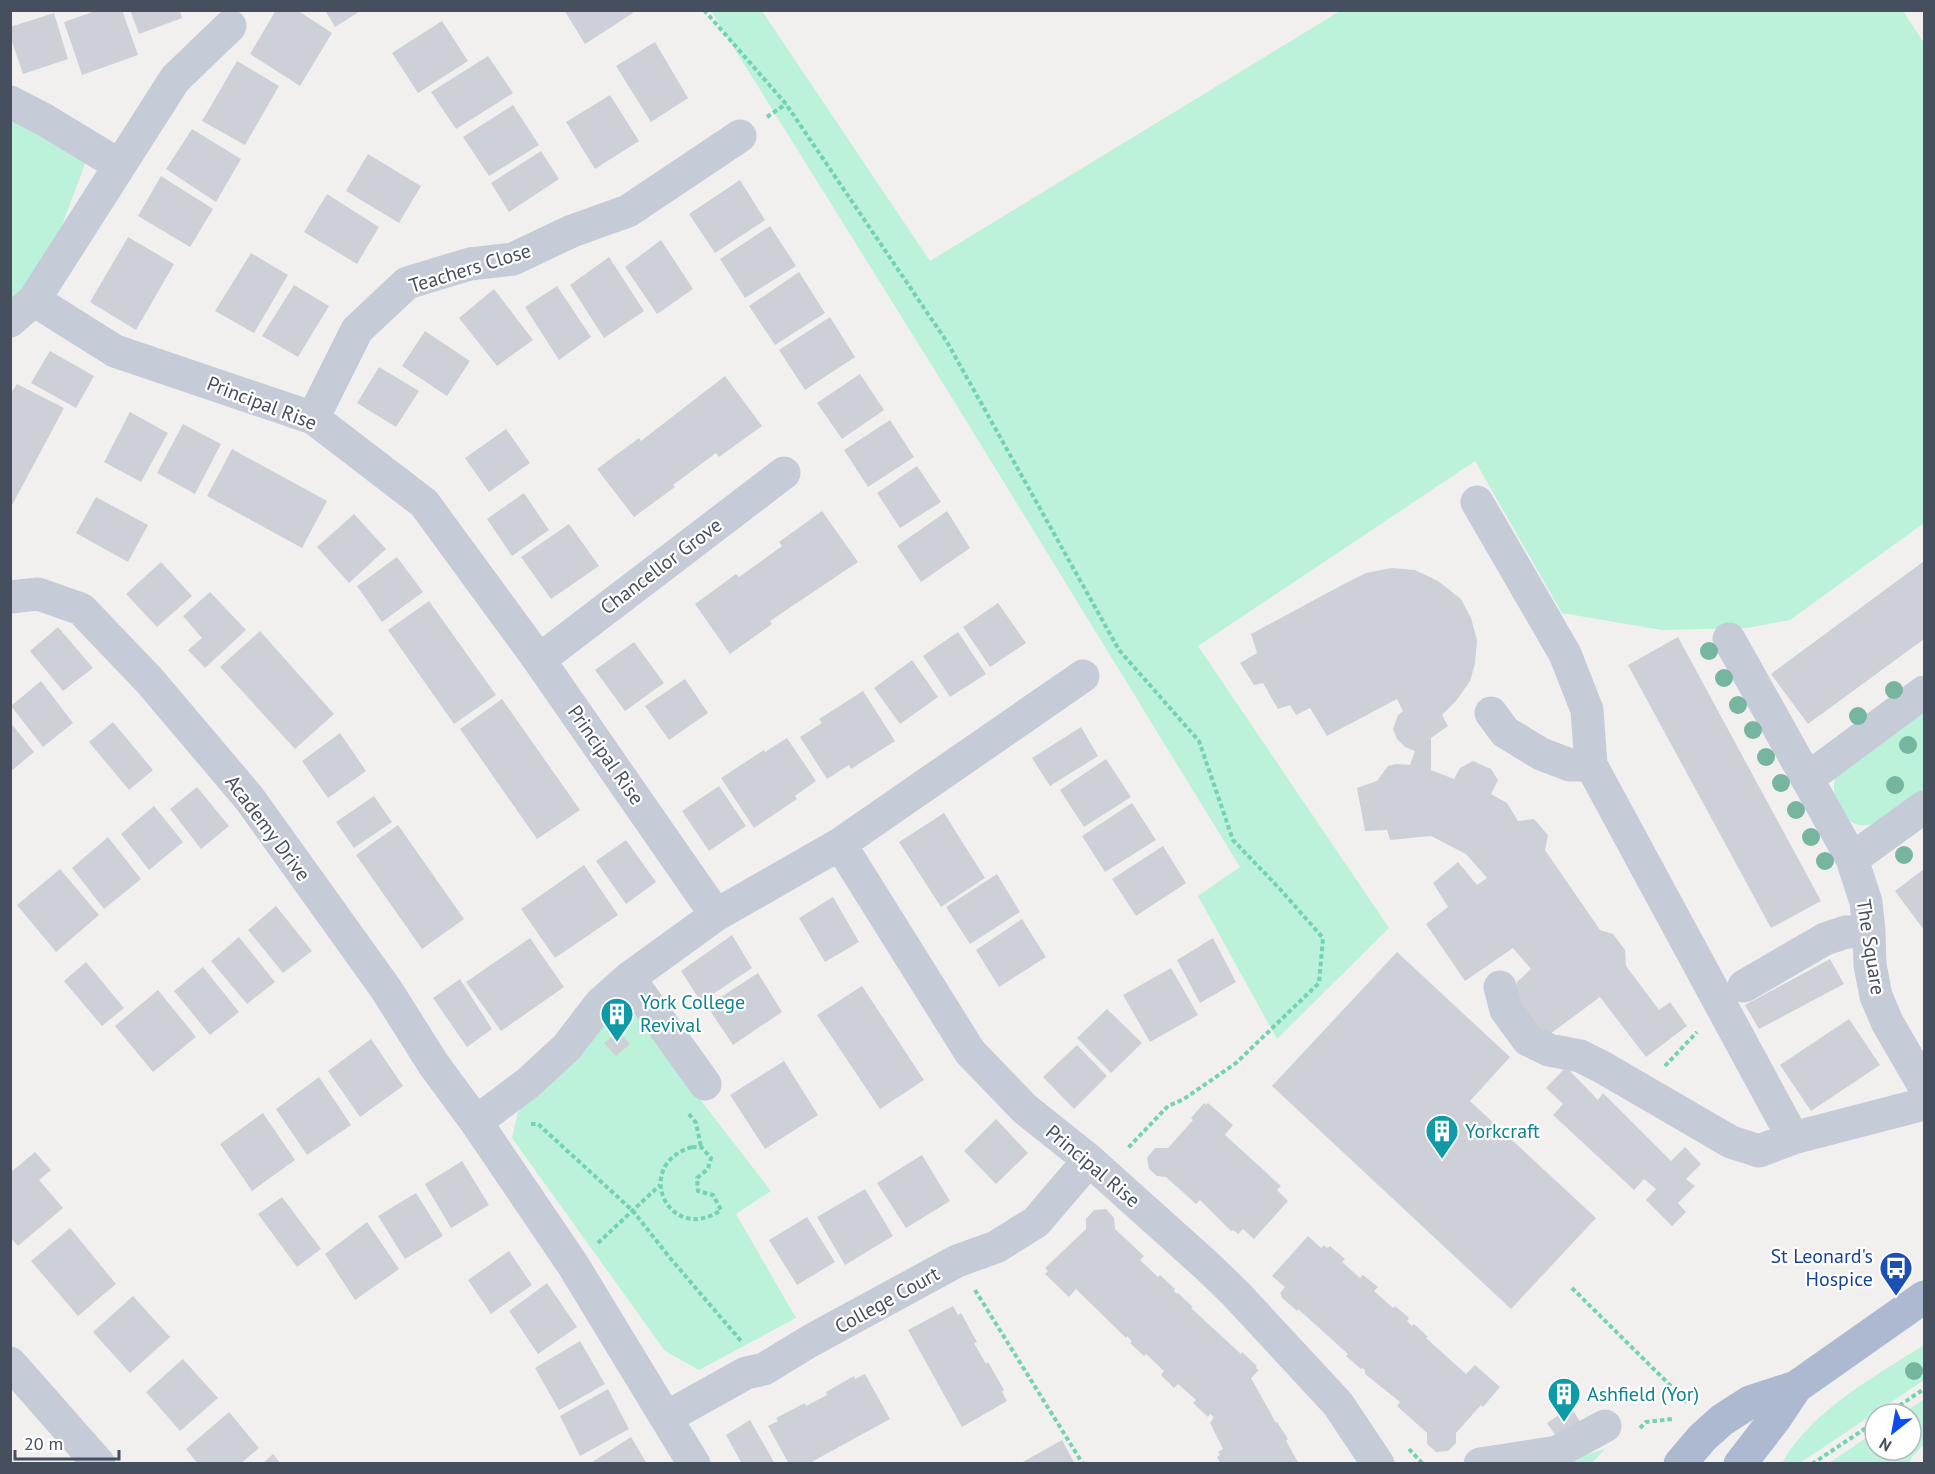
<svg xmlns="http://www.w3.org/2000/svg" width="1935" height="1474" viewBox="0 0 1935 1474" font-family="'PT Sans',sans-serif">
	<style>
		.green { fill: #bbf2d9 }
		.building { fill: #ced0d7 }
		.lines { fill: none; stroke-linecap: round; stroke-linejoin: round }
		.path { stroke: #71d3b2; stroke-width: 4; stroke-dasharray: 4.5 3; stroke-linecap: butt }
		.minor { stroke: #c5ccd8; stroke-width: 33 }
		.major { stroke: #adb9d0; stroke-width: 33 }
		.tree { fill: #76b59f }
		.labels { text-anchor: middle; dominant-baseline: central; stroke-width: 4.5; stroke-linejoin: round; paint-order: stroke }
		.street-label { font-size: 20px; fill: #464f5e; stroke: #fff }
		.culture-label { font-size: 20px; fill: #0d838f; stroke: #fff; text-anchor: start }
		.transit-label { font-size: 20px; fill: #164399; stroke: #fff; text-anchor: end }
	</style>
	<rect width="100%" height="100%" fill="#f2f0ef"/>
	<!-- green -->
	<path class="green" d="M711 11H762L930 261 1340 11H1903L1924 43V523L1790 620 1747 628 1662 630 1562 613 1475 461 1198 646 1389 928 1277 1039 1198 896 1240 867 962 414Z
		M10 102 91 148 34 300 10 321Z
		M1924 705V791C1907 803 1869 840 1848 819 1845 816 1843 810 1841 807 1833 794 1832 786 1837 772Z
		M620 996 771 1191 736 1214 796 1318 699 1370 665 1351 512 1138 518 1112 535 1090Z
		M1924 1345V1380L1800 1463H1782C1811 1411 1875 1376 1924 1345Z
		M1924 1399V1444L1913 1456 1909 1463H1829L1875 1432V1450H1911V1414H1902Z
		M1605 1449 1592 1463 1556 1464Z"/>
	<!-- building -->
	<path class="building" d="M98 10H122L138 55 82 75 64 22Z
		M130 10H180L182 18 139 34Z
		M276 10H297L332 33 300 86 250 54Z
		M325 10H362L335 27Z
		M564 10H632L633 13 585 44Z
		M54 13 68 59 23 74 10 36V27Z
		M442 21 468 61 418 93 392 53Z
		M655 42 688 98 651 122 616 66Z
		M488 56 513 93 456 129 431 92Z
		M237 61 279 86 245 145 202 121Z
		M610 95 639 141 595 169 566 122Z
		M513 105 539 145 489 176 463 137Z
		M192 129 241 159 216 202 166 169Z
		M541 151 559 179 509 212 491 183Z
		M368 154 421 186 399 223 346 191Z
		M161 176 213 209 190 247 138 216Z
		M740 180 765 220 715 253 689 214Z
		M327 194 379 227 357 264 304 232Z
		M770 226 796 266 745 298 720 259Z
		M128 237 174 264 136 330 90 302Z
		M661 240 693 289 657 314 625 267Z
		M251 253 288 275 254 333 215 311Z
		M609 257 644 311 604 338 570 285Z
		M799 272 825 313 775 345 749 306Z
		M294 285 329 306 298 357 262 336Z
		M557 286 591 337 559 360 525 307Z
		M494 289 533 340 497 366 459 318Z
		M830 317 855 357 805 390 779 350Z
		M425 331 470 361 447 396 402 366Z
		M50 351 94 376 76 408 31 383Z
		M379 367 419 391 396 427 357 403Z
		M860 374 884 410 842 439 817 403Z
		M725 376 762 426 719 457 716 453 673 485 675 487 634 517 597 469 639 438 641 441Z
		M17 384 64 408 10 509V395Z
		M130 412 168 433 141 482 104 462Z
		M890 420 914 457 868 487 844 450Z
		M183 424 221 444 195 494 157 473Z
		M506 429 530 463 489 492 465 458Z
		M232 449 327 501 302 548 207 496Z
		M917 466 941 502 900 528 877 493Z
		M524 493 549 530 512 556 487 519Z
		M96 497 148 525 128 562 76 533Z
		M822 511 858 562 770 621 772 624 730 654 695 604 736 574 739 577 782 546 779 542Z
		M947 511 970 548 921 582 897 546Z
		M354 514 386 549 349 583 317 547Z
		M569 524 599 566 551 599 521 557Z
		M397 557 423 592 382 622 357 586Z
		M1924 561V639L1808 724 1771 674Z
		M161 562 192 596 157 627 126 594Z
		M1391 568 1415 570 1438 581 1461 599 1471 618 1477 640 1475 664 1470 681 1456 701 1442 715 1448 726 1431 738V770L1454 779 1460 768 1473 761 1491 769 1498 780 1491 794 1507 803 1518 821 1534 819 1548 835 1545 850 1600 930 1613 934 1625 950 1626 966 1659 1010 1670 1002 1687 1026 1646 1057 1600 997 1546 1037 1514 998 1517 982 1531 969 1513 948 1465 981 1426 924 1448 907 1433 883 1458 862 1477 885 1487 878 1466 854 1431 836 1390 840 1387 830 1365 831 1357 788 1377 781 1388 766 1396 764 1410 765 1415 751 1405 747 1397 739 1393 729 1398 715 1403 711 1397 699 1327 736 1310 708 1296 715 1290 705 1278 709 1263 683 1254 685 1240 663 1257 653 1251 634 1344 584 1366 573Z
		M210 592 246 630 205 668 188 650 202 638 183 616Z
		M429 601 496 695 454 724 388 630Z
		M998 603 1026 643 990 667 963 627Z
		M58 627 93 668 63 691 30 651Z
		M260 631 334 714 295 749 220 667Z
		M958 632 986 674 950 697 923 656Z
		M1678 637 1821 901 1771 928 1628 665Z
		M634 642 664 683 625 711 595 670Z
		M912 660 938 697 900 724 874 688Z
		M685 679 708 713 669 740 645 706Z
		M41 681 73 723 43 747 11 706Z
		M863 691 895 741 851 769 849 765 827 779 800 737 822 723 819 719Z
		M502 699 580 810 537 839 460 729Z
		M10 722 34 752 10 772Z
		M113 722 153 770 129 790 89 742Z
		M1081 727 1098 756 1050 786 1032 758Z
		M340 733 366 771 328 798 302 761Z
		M787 738 816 781 795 796 797 799 754 828 721 778 764 750 765 752Z
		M1106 759 1131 797 1084 827 1060 790Z
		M719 786 746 826 709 851 682 811Z
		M197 787 229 826 201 849 170 809Z
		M374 796 392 822 354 848 336 822Z
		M1132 803 1156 840 1105 872 1082 836Z
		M154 806 183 842 149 870 121 834Z
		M944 813 985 878 941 907 899 842Z
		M398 825 464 919 422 949 356 855Z
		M108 837 141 879 104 909 72 868Z
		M626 840 656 882 626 904 596 861Z
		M1163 846 1186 883 1136 916 1112 879Z
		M584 865 618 915 555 958 521 909Z
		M60 869 99 915 56 952 17 905Z
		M1924 869V930L1895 891Z
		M997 874 1020 912 970 944 946 907Z
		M833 897 859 942 825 962 799 918Z
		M276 906 312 951 283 973 248 930Z
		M1022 919 1046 957 999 987 976 950Z
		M732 935 752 968 701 1002 681 971Z
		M239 937 275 982 247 1004 211 961Z
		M530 938 564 987 501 1031 466 982Z
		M1213 938 1236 982 1200 1003 1177 960Z
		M1397 952 1510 1057 1470 1101 1596 1218 1511 1309 1272 1086Z
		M1830 959 1844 984 1759 1029 1745 1005Z
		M86 962 124 1008 102 1026 64 981Z
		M203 967 239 1012 210 1035 174 991Z
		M1171 968 1198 1015 1150 1042 1123 995Z
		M758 973 782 1012 733 1045 707 1006Z
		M460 979 492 1029 467 1047 433 998Z
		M862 986 924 1080 880 1109 817 1015Z
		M158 990 196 1037 153 1072 115 1026Z
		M1107 1009 1142 1043 1111 1073 1077 1038Z
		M1849 1019 1880 1065 1811 1111 1780 1065Z
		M619 1031 630 1044 616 1056 604 1043Z
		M371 1039 403 1086 360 1117 328 1071Z
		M1077 1045 1107 1076 1074 1109 1043 1077Z
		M784 1061 818 1115 765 1149 730 1095Z
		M1566 1067 1598 1100 1603 1093 1671 1161 1685 1147 1701 1164 1686 1179 1695 1186 1678 1203 1686 1212 1672 1226 1646 1200 1656 1189 1644 1179 1634 1190 1553 1115 1563 1104 1546 1088Z
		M319 1077 351 1125 307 1155 276 1109Z
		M1204 1103 1206 1105 1208 1103 1233 1125 1225 1135 1281 1186 1277 1190 1288 1201 1254 1239 1243 1229 1238 1234 1233 1230 1231 1231 1200 1200 1196 1204 1166 1177 1157 1176 1149 1169 1147 1158 1155 1148H1168L1193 1120 1191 1118Z
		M263 1113 295 1160 252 1191 220 1144Z
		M996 1119 1028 1153 996 1184 964 1151Z
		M35 1152 51 1170 39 1180 63 1208 18 1246 10 1237V1173Z
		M922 1155 950 1201 906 1228 877 1183Z
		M462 1161 489 1205 451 1228 425 1184Z
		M865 1189 893 1236 845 1265 817 1217Z
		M416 1193 443 1236 405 1259 378 1216Z
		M282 1197 321 1249 297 1267 258 1214Z
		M1106 1209 1114 1218 1115 1229 1144 1256 1140 1260 1158 1277 1160 1275 1175 1289 1174 1291 1177 1294 1178 1293 1193 1307 1191 1308 1241 1354 1242 1352 1257 1366 1256 1368 1259 1370 1251 1378 1276 1423 1277 1422 1288 1439 1286 1441 1299 1464H1221L1217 1457 1220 1455 1218 1452 1223 1449 1210 1423 1214 1417 1210 1414 1208 1417 1193 1403 1196 1400 1178 1384 1174 1388 1161 1375 1164 1371 1146 1354 1144 1356 1130 1343 1132 1341 1127 1336 1126 1338 1076 1289 1069 1297 1045 1274 1048 1271 1045 1268 1086 1229V1219L1094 1210Z
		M807 1217 835 1262 797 1285 769 1240Z
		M367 1222 399 1269 355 1300 325 1254Z
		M70 1228 116 1284 78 1316 31 1261Z
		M1308 1236 1321 1248 1324 1245 1327 1248 1330 1246 1345 1259 1342 1262 1360 1278 1363 1275 1378 1287 1374 1291 1393 1308 1395 1306 1409 1318 1407 1321 1412 1326 1414 1324 1428 1337 1426 1338 1466 1374 1475 1365 1500 1387 1483 1407 1481 1405 1456 1433V1443L1448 1451 1436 1452 1427 1444V1433L1397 1406 1400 1402 1365 1374V1370L1363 1368 1361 1369 1346 1356 1348 1354 1298 1309 1297 1311 1281 1297 1282 1296 1280 1293 1285 1287 1272 1276Z
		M509 1251 532 1285 491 1314 468 1280Z
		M547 1283 577 1327 538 1354 509 1311Z
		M133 1296 170 1337 130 1373 93 1332Z
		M953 1306 958 1315 961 1313 977 1342 974 1343 986 1364 988 1362 1004 1390 1002 1392 1007 1401 962 1427 908 1330Z
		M580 1341 605 1384 559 1410 535 1368Z
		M183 1359 218 1398 180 1431 146 1392Z
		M865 1374 890 1419 808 1464H789L768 1426 778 1421 776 1418 805 1403 806 1406 827 1395 826 1392 854 1376 855 1379Z
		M608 1389 629 1429 580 1456 560 1416Z
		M1571 1407 1581 1423 1558 1439 1547 1423Z
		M229 1412 259 1448 240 1464H198L186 1449Z
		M750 1420 775 1464H742L726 1435Z
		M631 1437 647 1464H589Z
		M1062 1440 1075 1464H1019L1039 1453Z
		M273 1454 281 1464H262Z"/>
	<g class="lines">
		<!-- path -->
		<path class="path" d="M704 10 786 104 947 342 1119 650 1199 741 1233 840 1279 888 1323 938 1319 983 1236 1063 1184 1099 1168 1106 1127 1149
			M767 117 786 104
			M1665 1066 1697 1032
			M689 1114 696 1123 701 1147
			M531 1124H538L633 1211 670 1258 741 1341
			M692 1147H701L711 1158 708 1169 697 1178 698 1191 713 1195 721 1210C669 1246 631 1165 692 1147Z
			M598 1243 660 1185
			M1572 1288 1689 1404
			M975 1290 1083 1464
			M1887 1414 1924 1389
			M1640 1428 1646 1422 1672 1419
			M1409 1449 1423 1464
			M1812 1464 1875 1422"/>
		<!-- minor -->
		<path class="minor" d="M230 26 175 79 34 300 115 351 313 418 424 503 539 660 716 915
			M10 102 45 120 119 165
			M10 321 34 300
			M313 418 357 330 407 283 470 264 513 259 572 231 628 211 740 136
			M1477 502 1565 654 1587 710 1591 765 1793 1138 1924 1104
			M10 597 38 594 81 609 149 680 249 798 386 989 434 1065 476 1122 573 1265 694 1464
			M1729 639 1852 859 1866 902 1869 931 1870 965 1876 996 1887 1022 1924 1086
			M539 660 784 473
			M1491 713 1505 732 1541 754 1570 765H1591
			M1807 779 1924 692
			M840 844 1083 676
			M1852 859 1924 807
			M629 978 705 1084
			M1744 986 1825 939 1846 932 1869 931
			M1500 987 1506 1010 1528 1040 1549 1050 1580 1056 1602 1067 1731 1142 1759 1151 1793 1138
			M476 1122 528 1083 567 1047 600 1004 629 978 716 915 840 844 970 1052 1025 1109 1089 1160 1206 1265 1236 1294 1338 1404 1378 1464
			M10 1363 99 1464
			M667 1417 746 1373 764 1369 810 1341 957 1261 996 1247 1036 1222 1089 1160
			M1480 1464 1557 1452 1605 1426"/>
		<!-- major -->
		<path class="major" d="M1680 1464 1702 1438 1722 1420 1750 1402 1796 1387 1924 1297
			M1740 1464 1774 1420 1796 1387"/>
	</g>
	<!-- trees -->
	<g class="tree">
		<circle cx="1709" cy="651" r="9"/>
		<circle cx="1724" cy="678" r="9"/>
		<circle cx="1894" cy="690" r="9"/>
		<circle cx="1738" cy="705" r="9"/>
		<circle cx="1858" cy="716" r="9"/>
		<circle cx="1753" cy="730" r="9"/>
		<circle cx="1908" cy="745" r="9"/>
		<circle cx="1766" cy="757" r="9"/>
		<circle cx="1781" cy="783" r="9"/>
		<circle cx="1895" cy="785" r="9"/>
		<circle cx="1796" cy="810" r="9"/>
		<circle cx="1811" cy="837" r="9"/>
		<circle cx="1904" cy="855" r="9"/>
		<circle cx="1825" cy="861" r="9"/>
		<circle cx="1914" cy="1371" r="9"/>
	</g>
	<!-- icons -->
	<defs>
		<g id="building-pin" transform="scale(1.725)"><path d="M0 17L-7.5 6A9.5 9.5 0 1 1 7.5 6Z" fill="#0f9aa8" stroke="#fff"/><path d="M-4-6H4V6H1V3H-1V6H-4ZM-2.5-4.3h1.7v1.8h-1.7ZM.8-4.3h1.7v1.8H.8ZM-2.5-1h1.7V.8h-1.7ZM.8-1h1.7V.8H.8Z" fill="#fff"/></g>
		<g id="bus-pin" transform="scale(1.725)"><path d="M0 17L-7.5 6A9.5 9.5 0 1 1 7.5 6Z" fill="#1a4fb4" stroke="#fff"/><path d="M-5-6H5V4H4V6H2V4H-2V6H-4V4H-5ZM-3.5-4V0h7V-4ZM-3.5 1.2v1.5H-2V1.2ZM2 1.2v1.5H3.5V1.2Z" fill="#fff"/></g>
	</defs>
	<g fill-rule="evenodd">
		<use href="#building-pin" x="617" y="1014"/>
		<use href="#building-pin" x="1442" y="1131"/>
		<use href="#bus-pin" x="1896" y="1268"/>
		<use href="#building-pin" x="1564" y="1394"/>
	</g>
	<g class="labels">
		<!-- street labels -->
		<g class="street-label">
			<text transform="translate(470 268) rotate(-17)">Teachers Close</text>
			<text transform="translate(262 403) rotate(21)">Principal Rise</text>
			<text transform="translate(661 566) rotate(-37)">Chancellor Grove</text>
			<text transform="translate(606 755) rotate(55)">Principal Rise</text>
			<text transform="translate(268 828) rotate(53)">Academy Drive</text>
			<text transform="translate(1871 947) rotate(81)">The Square</text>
			<text transform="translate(1093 1166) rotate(40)">Principal Rise</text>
			<text transform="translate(887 1300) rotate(-29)">College Court</text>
		</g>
		<!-- culture labels -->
		<g class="culture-label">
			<text x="640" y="1002">York College<tspan x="640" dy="23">Revival</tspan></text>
			<text x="1465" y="1131">Yorkcraft</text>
			<text x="1587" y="1394">Ashfield (Yor)</text>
		</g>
		<!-- transit labels -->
		<g class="transit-label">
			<text x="1873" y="1256">St Leonard's<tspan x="1873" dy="23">Hospice</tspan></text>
		</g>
	</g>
	<!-- border -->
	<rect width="1935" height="1474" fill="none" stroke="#464f5e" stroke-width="24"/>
	<!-- north arrow -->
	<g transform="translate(1893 1432) rotate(211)"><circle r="28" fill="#ffffff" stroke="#b5b9bf" stroke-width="1.5"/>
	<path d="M0-4.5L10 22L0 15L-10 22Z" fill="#0d4cee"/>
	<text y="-9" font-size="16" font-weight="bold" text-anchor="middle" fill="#464f5e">N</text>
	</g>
	<!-- scale -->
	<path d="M15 1450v9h104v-9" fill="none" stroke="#464f5e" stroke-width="3"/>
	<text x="24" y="1450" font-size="18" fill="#464f5e" stroke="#ffffff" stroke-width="4.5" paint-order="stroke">20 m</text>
</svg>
